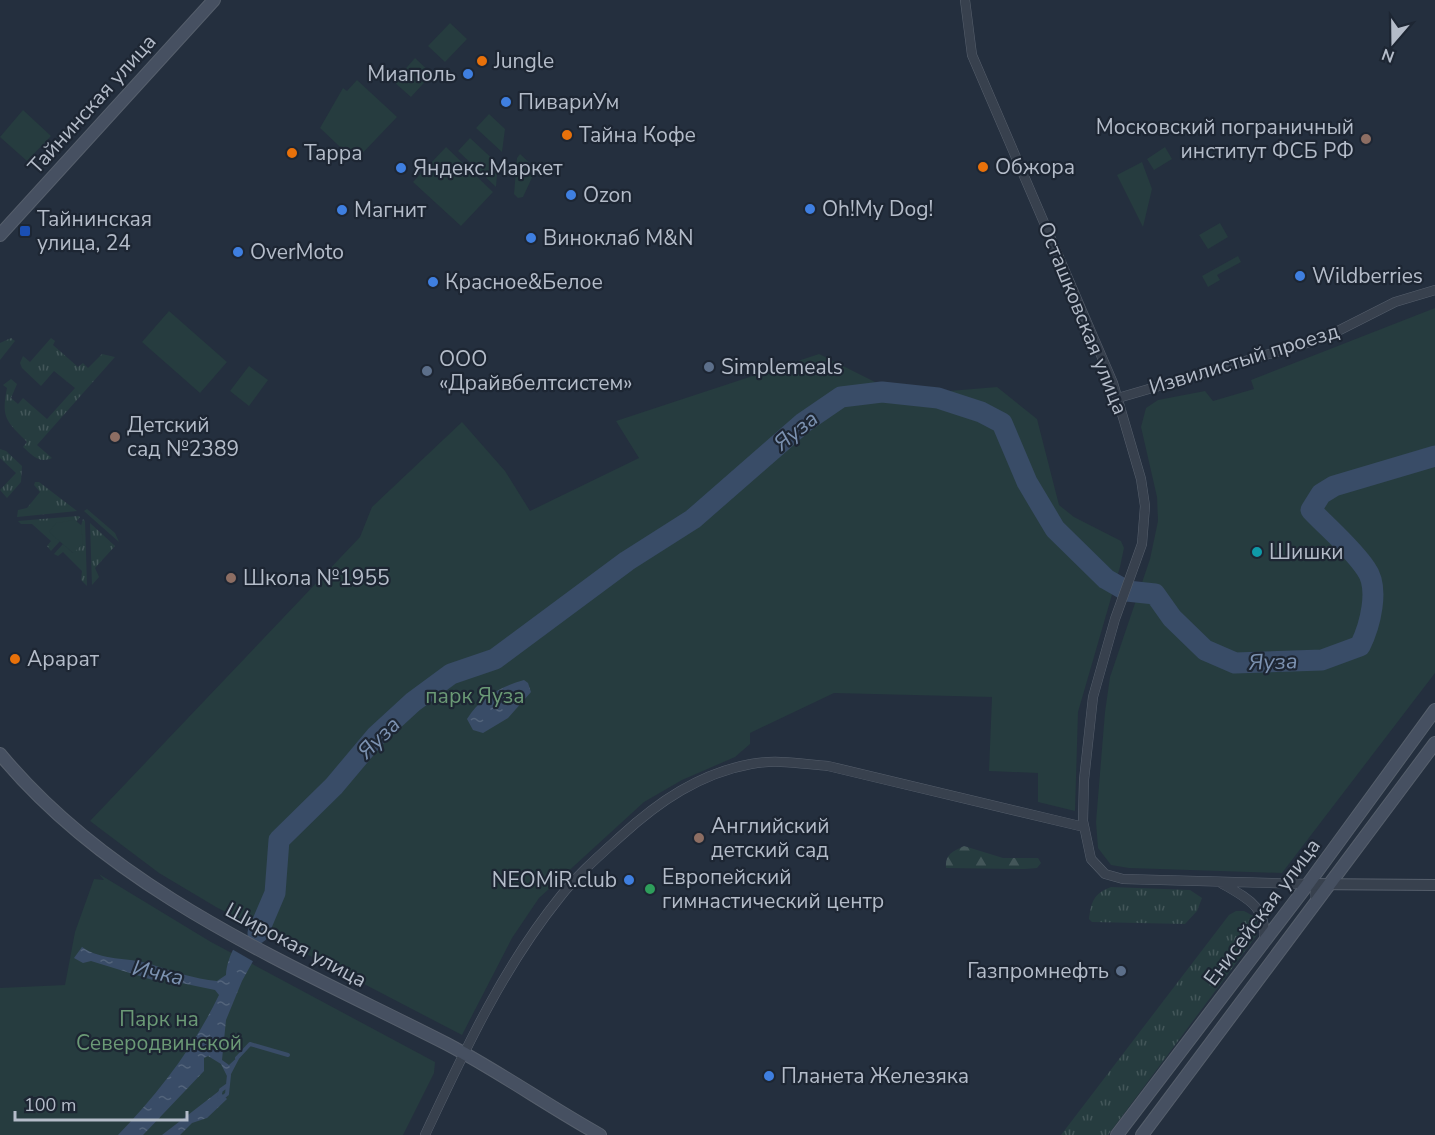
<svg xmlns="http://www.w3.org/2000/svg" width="1435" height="1135" viewBox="0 0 1435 1135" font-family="'Nunito Sans',sans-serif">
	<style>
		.grass { fill: url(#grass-tufts) }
		.forest { fill: url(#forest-firs) }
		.park { fill: #263c3f }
		.water { fill: url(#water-ripples) }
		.pier { fill: #242f3e }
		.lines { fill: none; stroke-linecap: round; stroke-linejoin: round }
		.stream { stroke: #394c67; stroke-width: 4 }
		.river { stroke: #394c67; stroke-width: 21 }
		.minor-casing { stroke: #565f6c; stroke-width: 10 }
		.tertiary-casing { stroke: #565f6c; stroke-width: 12 }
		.secondary-casing { stroke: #565f6c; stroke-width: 14 }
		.minor { stroke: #38414e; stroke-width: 9 }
		.tertiary { stroke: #38414e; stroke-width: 10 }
		.secondary { stroke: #465061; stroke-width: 12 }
		.food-dot { fill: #e8710a; stroke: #1d2633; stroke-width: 2 }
		.shop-dot { fill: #3f7fe0; stroke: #1d2633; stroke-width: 2 }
		.education-dot { fill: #8d6e63; stroke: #1d2633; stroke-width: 2 }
		.transit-dot { fill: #1a4fb4; stroke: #1d2633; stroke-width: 2 }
		.service-dot { fill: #5c6f8a; stroke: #1d2633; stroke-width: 2 }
		.culture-dot { fill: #0f9aa8; stroke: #1d2633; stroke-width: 2 }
		.leisure-dot { fill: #2e9e5b; stroke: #1d2633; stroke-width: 2 }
		.labels { text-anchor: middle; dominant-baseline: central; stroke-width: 4.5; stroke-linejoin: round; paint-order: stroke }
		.poi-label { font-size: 21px; fill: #b4bcc9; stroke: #1d2633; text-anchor: start }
		.street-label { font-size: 21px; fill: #b4bcc9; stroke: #1d2633 }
		.park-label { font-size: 21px; fill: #6b9a76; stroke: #1d2633 }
		.water-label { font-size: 22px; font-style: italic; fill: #7c92b1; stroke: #1d2633 }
	</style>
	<defs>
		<pattern id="grass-tufts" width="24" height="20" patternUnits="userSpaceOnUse" patternTransform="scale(1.5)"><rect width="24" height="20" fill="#263c3f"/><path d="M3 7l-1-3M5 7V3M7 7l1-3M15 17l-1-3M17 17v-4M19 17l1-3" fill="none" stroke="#435659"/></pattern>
		<pattern id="forest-firs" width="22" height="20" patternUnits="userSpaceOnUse" patternTransform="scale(1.5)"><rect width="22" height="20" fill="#263c3f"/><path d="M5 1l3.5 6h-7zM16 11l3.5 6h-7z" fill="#435659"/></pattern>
		<pattern id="water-ripples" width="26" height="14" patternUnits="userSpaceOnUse" patternTransform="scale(1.5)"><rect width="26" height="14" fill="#394c67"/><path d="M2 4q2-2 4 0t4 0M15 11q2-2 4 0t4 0" fill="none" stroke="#53647b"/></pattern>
	</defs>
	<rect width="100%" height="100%" fill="#242f3e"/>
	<!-- grass -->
	<path class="grass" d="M11 338 15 341 0 360V343Z
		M51 338 55 341 53 345 78 367 83 363 88 368 102 354 115 357 37 445 52 458C39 464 32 455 23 447L27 442C6 421 1 418 7 388L3 385 11 379 17 384 11 398 18 404 23 398 47 419 75 388 54 371 41 386 22 368 20 363 23 356 30 362Z
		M0 449 6 451 22 466 21 482 7 498 0 490 16 473 0 458Z
		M35 482H39L77 511 17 517 18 510 27 508 40 492 34 485Z
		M87 509 115 533 119 542 84 511Z
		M78 516 80 517 77 521 50 532 60 541 51 551 47 546 51 541 32 524H21L18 521Z
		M83 519 85 521 87 586 81 580 82 571 63 552 58 556 54 554 63 544 73 553Z
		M90 523 115 546 95 568 99 577 92 585Z
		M1111 887 1190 890 1202 898 1197 911 1185 924 1092 922 1089 919C1091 902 1094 893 1111 887Z
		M1236 911H1244L1257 918V935L1108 1135H1061L1229 915Z"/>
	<!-- forest -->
	<path class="forest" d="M964 846 1003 858H1038L1041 863 1037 868 1025 869 946 868C945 854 952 852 964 846Z"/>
	<!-- park -->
	<path class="park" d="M450 23 467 39 445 62 428 46Z
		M415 58 432 74 411 97 394 82Z
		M357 80 397 117 355 161 320 128 343 88 347 91Z
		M23 110 51 136 27 161 0 137Z
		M489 114 505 129 502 152 476 128Z
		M470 138 498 164 496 187 458 151Z
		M446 147 493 192 461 226 413 182Z
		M1165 147 1172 159 1154 170 1147 159Z
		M520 154 536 169 523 197 518 198 514 194 517 158Z
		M1142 162 1152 189 1143 227 1117 175Z
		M1220 223 1228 237 1208 249 1199 235Z
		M1238 256 1241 262 1217 275 1220 280 1208 287 1202 276Z
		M1435 308V673L1282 873 1129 868 1111 865 1098 848 1096 822 1105 712 1110 677 1150 559 1158 521 1157 497 1141 427 1146 408 1158 400 1205 391 1213 401 1254 389 1251 380Z
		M169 311 227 362 200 393 142 342Z
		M819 354 901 395 997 387 1037 419 1059 505 1074 517 1121 541 1124 548 1120 567 1078 712 1075 811 1038 802V773L989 771 992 697 834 693 750 733V744L735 757 682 780 644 802 539 898 512 938 462 1035 216 907 159 873 90 821 360 537 372 507 462 422 505 471 530 511 639 458 616 421Z
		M249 366 268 380 249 406 230 391Z
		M75 520 81 525 83 544 73 553 49 532 56 523Z
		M99 874 211 942 435 1062 434 1073 403 1135H0V988L65 985 75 932 94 879 104 880Z"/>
	<!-- water -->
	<path class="water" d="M524 680 528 683 531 692 508 718 483 733 473 730 467 719C480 698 500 687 524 680Z
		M270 908 272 927 242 981 226 1020 222 1060 229 1065 242 1053 230 1076 228 1078 221 1064 208 1056 204 1058V1071L143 1135H118C158 1094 194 1047 219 995L215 990 162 979 156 981 91 961 83 963 74 958 82 947C102 961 127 957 150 964 172 971 194 979 217 981L226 975C227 952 248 919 270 908Z
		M219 1091 227 1099 207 1118 192 1123 180 1135H162Z"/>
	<!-- pier -->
	<path class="pier" d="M249 923 272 934 256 963 230 948Z"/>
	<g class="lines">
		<!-- stream -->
		<path class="stream" d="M237 1058 250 1044 288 1055
			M219 1097 221 1090 228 1085
			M222 1098 227 1094 229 1075"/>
		<!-- river -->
		<path class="river" d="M258 933 275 893 279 840 334 786 376 736 413 702 451 674 495 659 627 561 693 519 803 423 841 397 882 392 938 398 981 412 1002 423 1027 482 1055 529 1106 579 1127 591 1155 594 1172 618 1205 650 1235 663 1322 660 1360 646C1370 626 1380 588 1366 569 1352 548 1329 529 1311 510L1321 494 1334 486 1435 456"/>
		<!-- minor casing -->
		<g class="minor-casing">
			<path id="minor" d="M965 0 972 55 1113 383 1141 479 1145 506 1142 544 1115 619 1093 697 1084 780 1083 821 1091 859 1105 874 1123 879 1308 884 1315 888 1316 902
				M1118 398 1324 338 1395 302 1435 290
				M1221 883C1247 898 1268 907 1264 941
				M425 1135C464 1052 502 969 560 897 577 875 600 855 621 836 658 802 700 773 751 764 776 759 803 764 828 766L1084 827"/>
		</g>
		<!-- tertiary casing -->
		<g class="tertiary-casing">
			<path id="tertiary" d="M1308 884 1435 885"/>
		</g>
		<!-- secondary casing -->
		<g class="secondary-casing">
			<path id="secondary" d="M0 235 214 0
				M0 754C115 893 290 964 447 1044 500 1072 548 1106 600 1135
				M1117 1135 1308 884 1435 710
				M1142 1135 1435 743"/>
		</g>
		<!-- minor -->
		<use href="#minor" class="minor"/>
		<!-- tertiary -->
		<use href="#tertiary" class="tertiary"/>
		<!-- secondary -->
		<use href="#secondary" class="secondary"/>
	</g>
	<!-- markers -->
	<g class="food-dot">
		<circle cx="482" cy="61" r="6"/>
		<circle cx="567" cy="135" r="6"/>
		<circle cx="292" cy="153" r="6"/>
		<circle cx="983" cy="167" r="6"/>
		<circle cx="15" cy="659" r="6"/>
	</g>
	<g class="shop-dot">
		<circle cx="468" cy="74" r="6"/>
		<circle cx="506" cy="102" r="6"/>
		<circle cx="401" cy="168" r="6"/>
		<circle cx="571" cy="195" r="6"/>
		<circle cx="810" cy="209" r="6"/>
		<circle cx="342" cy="210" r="6"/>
		<circle cx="531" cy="238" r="6"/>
		<circle cx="238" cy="252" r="6"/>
		<circle cx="1300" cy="276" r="6"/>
		<circle cx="433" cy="282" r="6"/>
		<circle cx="629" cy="880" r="6"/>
		<circle cx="769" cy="1076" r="6"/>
	</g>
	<g class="education-dot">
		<circle cx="1366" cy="139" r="6"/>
		<circle cx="115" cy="437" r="6"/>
		<circle cx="231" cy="578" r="6"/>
		<circle cx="699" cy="838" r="6"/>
	</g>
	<rect class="transit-dot" x="19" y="225" width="12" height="12" rx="3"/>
	<g class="service-dot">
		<circle cx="709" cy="367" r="6"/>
		<circle cx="427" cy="371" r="6"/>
		<circle cx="1121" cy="971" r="6"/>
	</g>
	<circle class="culture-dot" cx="1257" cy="552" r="6"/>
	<circle class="leisure-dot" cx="650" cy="889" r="6"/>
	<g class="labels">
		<!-- poi labels -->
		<g class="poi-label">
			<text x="494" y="61">Jungle</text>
			<text x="456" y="74" text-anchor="end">Миаполь</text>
			<text x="518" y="102">ПивариУм</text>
			<text x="1354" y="127" text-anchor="end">Московский пограничный<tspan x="1354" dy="24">институт ФСБ РФ</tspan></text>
			<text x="579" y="135">Тайна Кофе</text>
			<text x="304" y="153">Тарра</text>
			<text x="995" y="167">Обжора</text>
			<text x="413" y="168">Яндекс.Маркет</text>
			<text x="583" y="195">Ozon</text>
			<text x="822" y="209">Oh!My Dog!</text>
			<text x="354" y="210">Магнит</text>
			<text x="37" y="219">Тайнинская<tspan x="37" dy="24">улица, 24</tspan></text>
			<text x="543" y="238">Виноклаб М&amp;N</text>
			<text x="250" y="252">OverMoto</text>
			<text x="1312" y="276">Wildberries</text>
			<text x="445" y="282">Красное&amp;Белое</text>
			<text x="439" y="359">ООО<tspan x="439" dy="24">«Драйвбелтсистем»</tspan></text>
			<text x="721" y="367">Simplemeals</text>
			<text x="127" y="425">Детский<tspan x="127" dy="24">сад №2389</tspan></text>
			<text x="1269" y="552">Шишки</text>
			<text x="243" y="578">Школа №1955</text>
			<text x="27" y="659">Арарат</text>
			<text x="711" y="826">Английский<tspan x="711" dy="24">детский сад</tspan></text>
			<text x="662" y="877">Европейский<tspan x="662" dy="24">гимнастический центр</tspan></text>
			<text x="617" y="880" text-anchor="end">NEOMiR.club</text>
			<text x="1109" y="971" text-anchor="end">Газпромнефть</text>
			<text x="781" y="1076">Планета Железяка</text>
		</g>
		<!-- street labels -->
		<g class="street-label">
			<text transform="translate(92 104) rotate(-48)">Тайнинская улица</text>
			<text transform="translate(1083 318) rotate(68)">Осташковская улица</text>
			<text transform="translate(1244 359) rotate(-17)">Извилистый проезд</text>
			<text transform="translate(1262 912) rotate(-53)">Енисейская улица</text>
			<text transform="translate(296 945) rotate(28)">Широкая улица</text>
		</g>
		<!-- park labels -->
		<g class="park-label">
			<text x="475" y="696">парк Яуза</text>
			<text x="159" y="1019">Парк на<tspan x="159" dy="24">Северодвинской</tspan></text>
		</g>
		<!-- water labels -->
		<g class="water-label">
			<text transform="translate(796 431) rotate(-39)">Яуза</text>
			<text transform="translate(1273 662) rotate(-2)">Яуза</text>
			<text transform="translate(379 738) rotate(-45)">Яуза</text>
			<text transform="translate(158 973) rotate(12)">Ичка</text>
		</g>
	</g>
	<!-- north arrow -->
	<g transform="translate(1393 42) rotate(200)" stroke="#1d2633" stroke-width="4.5" paint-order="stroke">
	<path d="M0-4.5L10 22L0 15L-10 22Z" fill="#b4bcc9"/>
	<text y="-9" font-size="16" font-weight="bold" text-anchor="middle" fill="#b4bcc9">N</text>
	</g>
	<!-- scale -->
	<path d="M15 1111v9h172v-9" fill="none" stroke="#b4bcc9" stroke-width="3"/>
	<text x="24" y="1111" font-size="18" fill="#b4bcc9" stroke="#1d2633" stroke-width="4.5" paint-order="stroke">100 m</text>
</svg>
